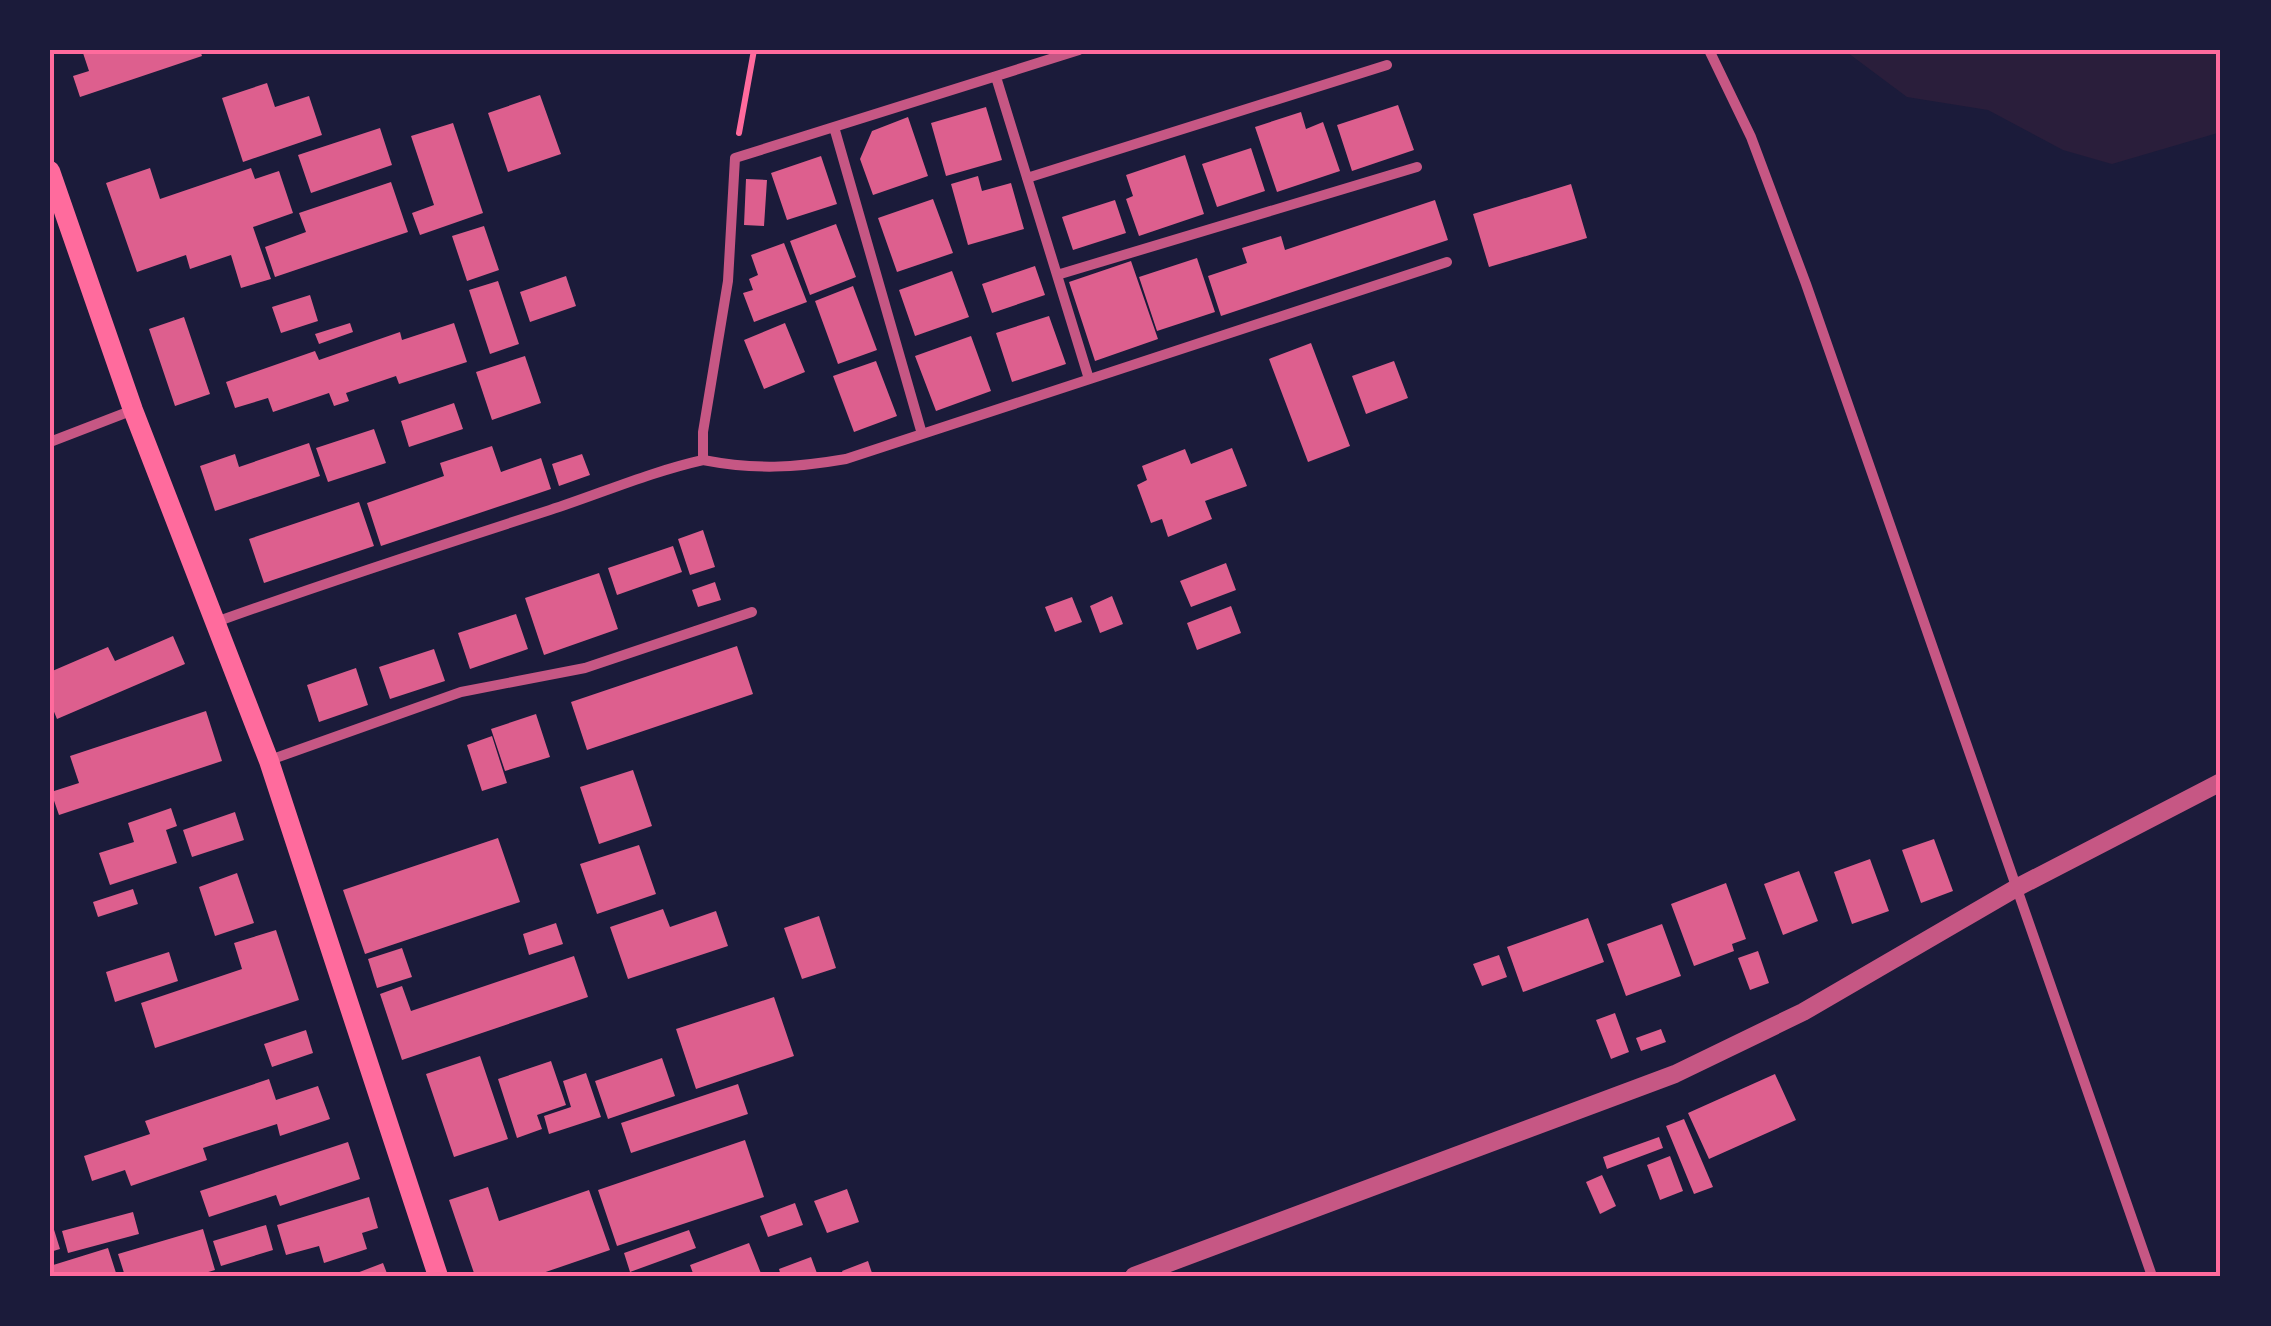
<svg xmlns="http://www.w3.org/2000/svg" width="2271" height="1326" viewBox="0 0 2271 1326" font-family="Rubik,sans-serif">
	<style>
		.green { fill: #2a1e3b }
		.building { fill: #dd5f8e }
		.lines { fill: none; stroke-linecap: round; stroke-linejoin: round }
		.path { stroke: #ff6b9d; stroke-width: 6 }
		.minor { stroke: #c65784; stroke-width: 10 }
		.tertiary { stroke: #c65784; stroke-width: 18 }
		.secondary { stroke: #ff6b9d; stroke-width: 20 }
		.neatline { fill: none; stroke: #ff6b9d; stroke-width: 4 }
	</style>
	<rect width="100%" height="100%" fill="#1b1b3a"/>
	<!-- green -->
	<path class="green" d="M1844 50H2221V132L2112 164 2063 150 1988 110 1907 97Z"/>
	<!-- building -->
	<path class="building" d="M82 50H200L202 56 80 97 73 76 89 71Z
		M267 83 275 107 309 96 322 135 243 162 222 98Z
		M540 95 561 154 508 172 488 113Z
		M1398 105 1414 150 1352 171 1337 125Z
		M986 107 1002 160 946 176 931 123Z
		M1301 112 1306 129 1323 122 1340 171 1277 192 1255 127Z
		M908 117 928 176 873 195 860 159 872 131Z
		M453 123 483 213 420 235 412 213 434 205 411 136Z
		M380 128 392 165 311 193 298 155Z
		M1251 148 1265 191 1217 207 1202 164Z
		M1185 155 1204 214 1139 236 1126 199 1133 196 1126 175Z
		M821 156 837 204 787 220 771 173Z
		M150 168 160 199 251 168 255 179 279 171 293 213 253 227 271 279 241 288 231 255 190 269 186 255 137 272 106 183Z
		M978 176 982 191 1011 183 1024 229 968 245 951 184Z
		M746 179 767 180 764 226 744 225Z
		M391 182 408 232 275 277 265 247 306 232 299 213Z
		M1571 184 1587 238 1489 267 1473 214Z
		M933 199 953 253 897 272 878 218Z
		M1115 200 1126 233 1073 250 1062 217Z
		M1435 200 1448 240 1221 316 1208 276 1247 263 1242 248 1281 236 1285 250Z
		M836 224 856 277 810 295 790 241Z
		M484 226 499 270 467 281 452 236Z
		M784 243 807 302 754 322 743 293 753 290 749 279 758 275 751 255Z
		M1197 258 1215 312 1157 331 1139 277Z
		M1131 261 1158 339 1095 361 1069 282Z
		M1035 266 1045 295 992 313 982 284Z
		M952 271 969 317 915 336 899 290Z
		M566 276 576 306 530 322 520 292Z
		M498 281 519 344 490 354 469 290Z
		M853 286 877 350 838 364 815 301Z
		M310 295 318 321 281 333 272 307Z
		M1049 316 1066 364 1012 382 996 333Z
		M184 317 210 394 175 406 149 329Z
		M350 323 353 332 319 344 315 334Z
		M454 323 467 362 399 384 396 376 346 393 349 401 334 406 329 393 273 412 268 398 235 408 226 382 315 351 319 360 400 332 402 340Z
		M785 323 805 372 764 389 744 340Z
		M971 336 991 391 936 411 915 356Z
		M1311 343 1350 446 1308 462 1269 359Z
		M525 356 541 403 492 420 476 372Z
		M876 361 897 416 854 432 833 376Z
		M1394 361 1408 398 1366 414 1352 376Z
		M454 403 463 429 409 447 401 421Z
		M374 429 386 463 328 482 316 448Z
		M309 443 320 476 215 511 200 466 235 454 239 467Z
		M492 446 501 472 541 458 551 489 381 546 367 503 444 476 440 463Z
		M1232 448 1247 486 1205 501 1212 519 1168 537 1162 519 1151 523 1137 485 1147 480 1142 466 1185 449 1191 464Z
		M582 454 590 475 559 486 552 464Z
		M359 502 374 546 264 583 249 539Z
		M703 530 715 567 690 575 678 539Z
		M673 546 682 572 617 595 608 568Z
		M1226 563 1236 590 1191 607 1180 581Z
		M599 573 618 629 544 655 525 598Z
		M715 582 721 600 698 607 692 590Z
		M1112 596 1123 624 1100 633 1090 606Z
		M1072 597 1082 622 1055 632 1045 607Z
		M1231 606 1241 633 1197 650 1187 623Z
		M516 614 528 649 470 669 458 633Z
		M173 636 185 664 57 719 50 702V672L108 647 115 661Z
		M737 646 753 694 587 750 571 702Z
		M434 649 445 681 390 699 379 667Z
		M356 668 368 705 319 722 307 685Z
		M206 711 222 761 59 815 51 792 79 783 70 756Z
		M536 714 550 757 505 771 491 729Z
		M492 736 507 783 482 791 467 745Z
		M633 770 652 826 599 844 580 787Z
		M171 808 177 826 166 830 177 863 110 885 99 853 134 842 128 823Z
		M235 812 244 840 192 857 183 830Z
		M498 838 520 902 365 954 343 890Z
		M1934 839 1953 891 1921 903 1902 850Z
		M639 845 656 894 597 914 580 864Z
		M1870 859 1889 911 1852 924 1834 872Z
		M1799 871 1818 921 1783 935 1764 884Z
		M237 873 254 923 215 936 199 887Z
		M1726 883 1746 939 1732 944 1734 951 1694 966 1671 904Z
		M133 889 138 904 98 917 93 902Z
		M663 909 670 927 716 911 728 946 628 979 610 927Z
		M819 916 836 968 802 979 784 928Z
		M1588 918 1604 962 1523 992 1507 947Z
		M556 923 563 944 529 955 523 934Z
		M1662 924 1681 976 1626 996 1607 944Z
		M276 930 299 1000 155 1048 141 1003 242 969 234 943Z
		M402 948 412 977 377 988 368 959Z
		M1758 951 1769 983 1750 990 1738 958Z
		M169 952 178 981 115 1002 106 972Z
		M1499 955 1507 977 1482 986 1473 964Z
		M574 956 588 997 402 1060 380 994 402 986 411 1011Z
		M774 997 794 1056 696 1089 676 1029Z
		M1615 1013 1629 1052 1611 1059 1596 1020Z
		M1661 1029 1666 1042 1641 1051 1636 1038Z
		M306 1030 313 1053 272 1067 264 1044Z
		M480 1056 508 1139 454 1157 426 1074Z
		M662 1058 675 1096 608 1119 595 1081Z
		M551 1061 566 1105 537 1115 542 1129 517 1138 498 1079Z
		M586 1073 601 1117 549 1134 544 1116 571 1107 563 1081Z
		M1775 1074 1796 1120 1709 1159 1688 1113Z
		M269 1079 276 1100 318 1086 330 1119 280 1136 277 1124 203 1148 207 1160 131 1186 125 1170 92 1181 84 1156 150 1134 145 1121Z
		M738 1084 748 1114 631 1153 621 1123Z
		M1684 1119 1713 1187 1694 1194 1666 1126Z
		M1659 1137 1663 1148 1607 1169 1603 1157Z
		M745 1140 764 1197 617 1246 598 1190Z
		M348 1142 360 1179 280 1206 276 1195 209 1217 200 1191Z
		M1670 1156 1683 1191 1660 1200 1647 1165Z
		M1602 1175 1616 1206 1600 1214 1586 1182Z
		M488 1187 499 1221 589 1190 610 1250 534 1276H475L449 1200Z
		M847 1189 859 1222 827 1233 814 1201Z
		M369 1197 378 1228 362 1233 367 1249 324 1263 319 1246 286 1255 277 1225Z
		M795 1203 803 1225 768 1237 760 1216Z
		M133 1212 139 1234 68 1253 62 1231Z
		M51 1220 60 1249 50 1252V1221Z
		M266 1225 273 1250 221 1266 213 1241Z
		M203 1229 215 1270 195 1276H125L118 1254Z
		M689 1230 696 1248 630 1272 624 1253Z
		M749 1243 762 1276H694L690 1265Z
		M108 1248 117 1276H50V1266Z
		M811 1257 818 1276H781L779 1269Z
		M868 1261 873 1276H844L842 1271Z
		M383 1263 388 1276H349Z"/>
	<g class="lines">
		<!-- path -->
		<path class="path" d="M739 133 754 50"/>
		<!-- minor -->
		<path class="minor" d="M1709 50 1751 137 1806 284 2152 1276
			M996 77 1089 379
			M834 127 922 434
			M1027 178 1387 65
			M1057 275 1417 167
			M50 442 133 410
			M703 460C755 470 794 468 846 459L1447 262
			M216 622C327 582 438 546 550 510 602 493 650 472 703 460V432L728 281 735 158 1079 50
			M270 760 461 692 585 668 752 612"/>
		<!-- tertiary -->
		<path class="tertiary" d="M1134 1276 1675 1074 1803 1012 2018 887 2221 782"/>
		<!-- secondary -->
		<path class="secondary" d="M50 171 133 410 269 761 438 1276"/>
	</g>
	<!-- border -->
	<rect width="2271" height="1326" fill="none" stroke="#1b1b3a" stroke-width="105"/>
	<rect x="52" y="52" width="2166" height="1222" class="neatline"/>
</svg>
